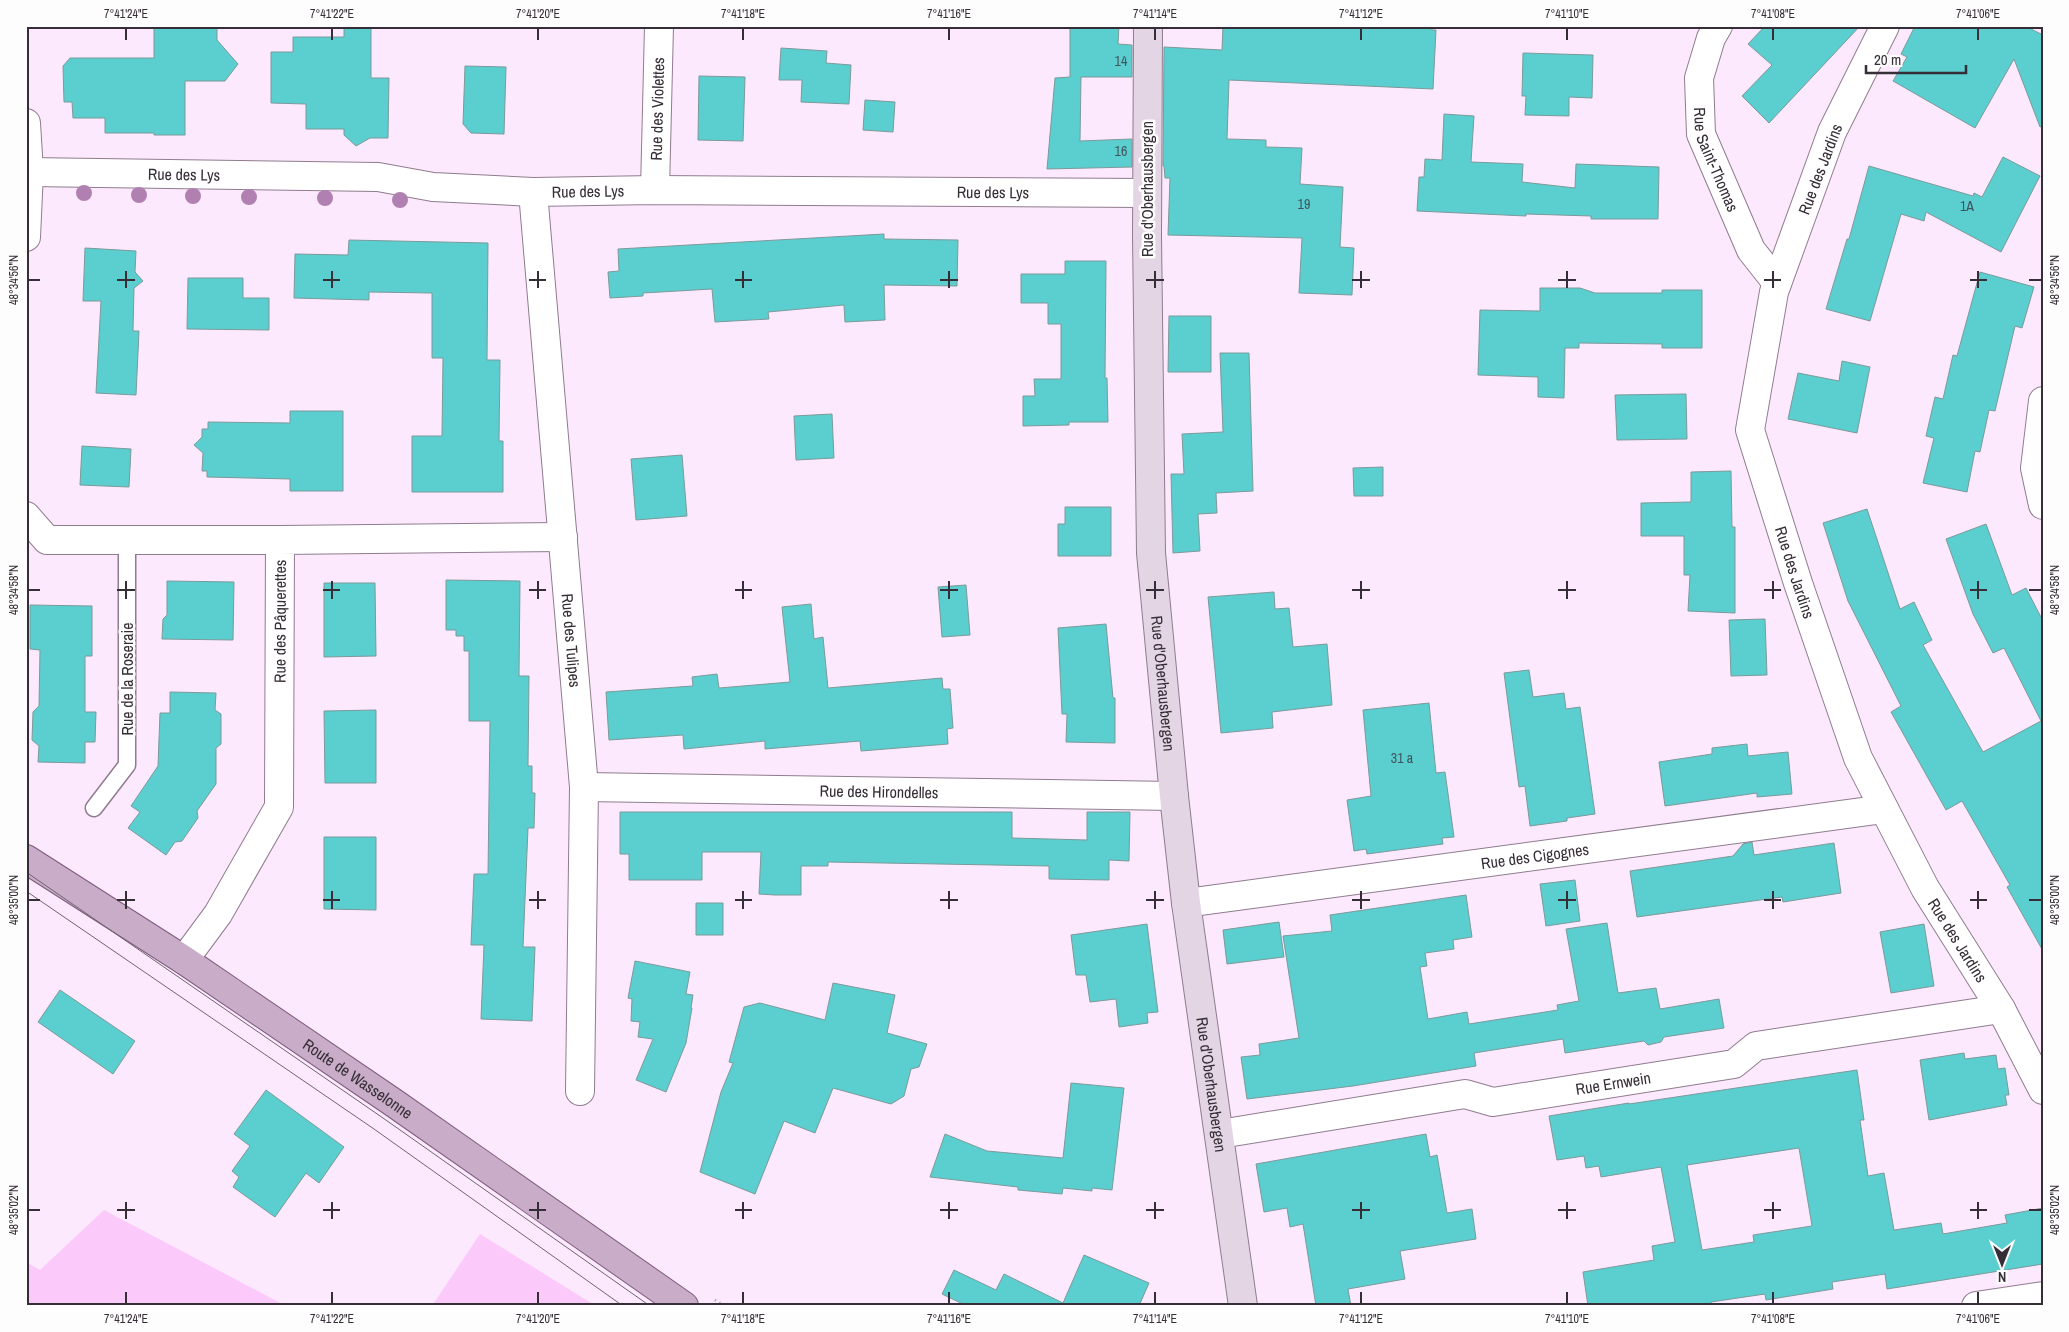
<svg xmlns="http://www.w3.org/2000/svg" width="2069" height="1332" viewBox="0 0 2069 1332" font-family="'Archivo Narrow',sans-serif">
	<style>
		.green { fill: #fcc9fb }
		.building { fill: #5bced0; stroke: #7b9a9a; fill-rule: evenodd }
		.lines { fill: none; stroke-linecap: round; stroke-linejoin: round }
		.lane-casing { stroke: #8f7c8e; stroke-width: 19 }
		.street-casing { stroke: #8f7c8e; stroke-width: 30 }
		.secondary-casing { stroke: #8f7c8e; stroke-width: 30 }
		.primary-casing { stroke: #7e5c7e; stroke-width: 30 }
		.path { stroke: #a293a2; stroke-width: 3; stroke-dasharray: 1 4; stroke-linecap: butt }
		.lane { stroke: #fff; stroke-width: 16 }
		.street { stroke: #fff; stroke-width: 28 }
		.secondary { stroke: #e4d5e4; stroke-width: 28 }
		.primary { stroke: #c8acc8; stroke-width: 28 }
		.tram { stroke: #6f646f; stroke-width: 1 }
		.tree { fill: #af80b0 }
		.ticks { fill: none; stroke: #362e36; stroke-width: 2 }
		.labels { text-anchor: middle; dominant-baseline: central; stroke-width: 5; stroke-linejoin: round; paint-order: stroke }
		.number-label { font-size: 14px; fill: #3f565c }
		.street-label { font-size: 16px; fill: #362e36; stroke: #fdfdfd }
		.neatline { fill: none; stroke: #362e36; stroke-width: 2 }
		.ticks-label { font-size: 12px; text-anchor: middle; fill: #362e36 }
	</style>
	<rect width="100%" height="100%" fill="#fde9fd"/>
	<!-- green -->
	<path class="green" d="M104 1210 286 1306H26V1262L40 1270Z
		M480 1234 596 1306H432Z"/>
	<!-- building -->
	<path class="building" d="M344 26H371V78H389L388 138H370L356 146 344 135V129H306V104L271 103V52H293V37H344Z
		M1070 26H1119L1118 44 1132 45V77H1081L1080 141 1132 139V167L1047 169 1055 78 1070 77Z
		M1223 26H1432V30H1436L1433 89 1229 80 1227 139 1266 140V147L1302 148 1300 184 1343 187 1340 247 1354 248 1352 295 1299 293 1302 238 1168 235 1170 178H1165L1164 166H1163L1164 47 1222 50Z
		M1765 26H1860L1769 123 1742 96 1772 65 1748 44Z
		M1915 26H2033L2031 29 2043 35V126L2040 127 2014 59 1975 128 1893 81 1907 57 1901 54Z
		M154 27H217V40L238 64 225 81H185V135H154V133H105V118H73L72 102H64L63 66 70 58H154Z
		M781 48 827 51 826 63 851 65 849 104 801 102 802 80H779Z
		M1523 53 1593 55 1592 98 1569 97V116L1525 115 1526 96H1522Z
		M465 66 506 67 504 134 471 133 463 124Z
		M699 76 745 77 743 141 698 140Z
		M865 100 895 102 893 132 863 130Z
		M1444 114 1474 116 1471 162 1523 164 1522 182 1575 188 1576 164 1659 167 1658 219H1591V216L1526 214V216L1417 211 1419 177H1424L1425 159 1442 160Z
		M2003 157 2040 176 2001 252 1926 212 1924 221 1901 214 1870 321 1826 309 1847 239H1849L1869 166 1973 196 1974 193 1982 197Z
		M884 234V239L958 240 957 286 884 285 885 320 845 322 844 305 768 312 769 319 715 322 712 289 643 293V296L610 298 608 272 619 271 618 249Z
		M349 240 488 243 487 360H500L499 441H503V492H412V436H442L443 358H432V293L369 292V300L294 298 295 254 348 255Z
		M85 248 136 251 135 272 143 281 134 288 133 331H139L136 395 96 393 101 301H83Z
		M1065 261H1106L1105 378H1107L1108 422H1069V425L1023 426V396H1035L1034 379H1061V324H1048V303H1021V274H1065Z
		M1980 272 2034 287 2022 328 2015 326 1995 411 1989 410 1980 452 1975 451 1967 492 1923 483 1934 438 1926 436 1935 397 1943 399 1953 355 1957 356Z
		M188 278H243V298H269V330L187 329Z
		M1540 288H1580L1595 293H1662V290H1702V348H1662V344L1579 343V348H1565L1564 398 1538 397V377L1478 375 1480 310 1540 311Z
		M1169 316H1211V372H1168Z
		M1220 353H1249L1253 491 1216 493 1217 513 1198 514 1200 551 1173 553 1171 474H1184L1182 434 1223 432Z
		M1842 361 1870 367 1857 433 1788 419 1798 373 1839 381Z
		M1686 394 1687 439 1617 440 1615 395Z
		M290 411H343V491H290V479L207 477V471H202L203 453 194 445 202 437V429H208V422L290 423Z
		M832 414 834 458 796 460 794 416Z
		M82 446 131 449 129 487 80 485Z
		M682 455 687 516 636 520 631 459Z
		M1383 467V496H1354L1353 468Z
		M1731 471 1732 527H1735V613L1688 611 1690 575H1684V536H1641V503L1691 502V472Z
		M1065 507H1111V556H1058V524H1065Z
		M1867 509 1900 609 1914 602 1932 640 1923 645 1983 752 2041 721 2004 648 1993 653 1973 614 1946 539 1986 524 2012 595 2026 588 2043 621V951L2007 887 2010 885 1962 801 1946 810 1891 712 1901 706 1848 601 1823 523Z
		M446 580 520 581 519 676H529L528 766H532V793H535L534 828H528L523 947H535L532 1021 481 1019 484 945H471L474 874H488L490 721H469V651H464V636H456V630H446Z
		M167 581 234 582 233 640 162 639 163 619 167 615Z
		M324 583H375L376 656 324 657Z
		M966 585 970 635 942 637 938 587Z
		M1274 592 1275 609 1289 608 1293 647 1327 644 1332 705 1272 712 1273 728 1221 733 1208 597Z
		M811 604 814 639 823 637 828 688 942 678 943 689H950L953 728 947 729 948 744 861 751 860 741 765 749V741L684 749 683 735 609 740 606 692 693 686 692 677 717 674 719 688 790 682 782 607Z
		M30 605 92 606V656H85V712H96L95 742H85V763L38 762 39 746 32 740 33 712 39 706 40 650 30 649Z
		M1765 619 1767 675 1731 676 1729 620Z
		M1106 624 1113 698H1115V743L1066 742 1067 714H1062L1058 628Z
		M1529 670 1533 697 1564 693 1566 709 1580 707 1595 814 1567 818V821L1530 826 1525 786 1519 787 1504 673Z
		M170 692 216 693 215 710 221 714V744L216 748V784L197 811 198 818 182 841 175 842 166 855 128 828 140 812 131 806 158 766 160 713H170Z
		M1429 703 1436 773 1445 772 1454 837 1442 838 1443 844 1367 854 1366 849 1354 851 1347 800 1371 796 1363 710Z
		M376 710V783H325L324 711Z
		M1747 744 1748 756 1788 752 1792 794 1757 797V793L1665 806 1659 762 1712 754V748Z
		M620 812H1012V838L1087 840V812H1130L1129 861 1109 860V880L1049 879V866L828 862V866H801V895H775L759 894 761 852H702V880H629V854H620Z
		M324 837H376V910L324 909Z
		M1752 842 1754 855 1834 843 1841 893 1783 902 1782 897 1637 917 1630 871 1733 856 1743 844Z
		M1575 880 1580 921 1546 926 1540 884Z
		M1466 895 1472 937 1453 940 1454 949 1425 953 1427 966 1420 967 1428 1019 1467 1012 1469 1024 1558 1010 1557 1005 1579 1001 1566 929 1607 923 1618 993 1656 988 1660 1009 1719 999 1724 1028 1664 1037 1661 1042 1648 1045 1644 1041 1565 1053 1563 1039 1474 1053 1476 1066 1353 1086 1247 1099 1241 1057 1260 1055 1259 1044 1299 1038 1283 936 1332 931 1330 915Z
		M696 903H723V935H696Z
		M1279 922 1284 957 1227 964 1223 930Z
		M1147 924 1158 1012 1147 1013 1148 1023 1119 1027 1116 999 1090 1002 1086 975H1076L1071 935Z
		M1924 924 1934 986 1891 993 1880 932Z
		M635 961 690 972 686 994 693 995 691 1008H692L686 1043 666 1092 636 1080 653 1039 638 1037 640 1022 631 1021 632 999 628 998Z
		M833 983 895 995 887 1033 927 1044 919 1067 911 1069 904 1096 891 1104 833 1088 815 1133 784 1121 755 1194 700 1172 721 1092 733 1063 729 1062 744 1007 760 1003 825 1020Z
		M60 990 135 1041 113 1074 38 1022Z
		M1964 1053 1965 1059 1996 1055 1998 1069 2005 1068 2009 1095H2005L2007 1105 1929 1120 1920 1060Z
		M1857 1070 1864 1120H1860L1868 1176 1884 1173 1894 1230 1941 1223 1943 1234 2007 1223 2005 1215 2043 1208V1264L1887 1289 1885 1274 1832 1282 1833 1289 1766 1300 1765 1294 1711 1302 1712 1306H1588L1583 1272 1654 1260 1652 1246 1675 1242 1661 1167 1601 1177 1599 1166 1586 1168 1584 1156 1557 1160 1549 1116 1629 1103V1104ZM1799 1148 1812 1226 1753 1235 1754 1242 1702 1250 1687 1165Z
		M1071 1083 1124 1088 1112 1190 1092 1188V1191L1063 1188 1062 1194 1018 1190V1187L930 1177 945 1134 987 1151 1063 1158Z
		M266 1090 344 1147 319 1183 306 1173 275 1217 233 1187 239 1177 232 1171 250 1146 234 1134Z
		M1426 1134 1430 1157 1437 1155 1447 1213 1472 1209 1476 1239 1400 1251 1405 1279 1348 1289 1351 1306H1316L1303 1224 1290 1227 1287 1208 1264 1212 1256 1164Z
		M1084 1255 1149 1283 1139 1306H967L942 1294 954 1270 996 1290 1004 1274 1063 1303Z"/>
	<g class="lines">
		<!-- lane casing -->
		<g class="lane-casing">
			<path id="lane" d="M94 808 127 765V540"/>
		</g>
		<!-- street casing -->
		<g class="street-casing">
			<g id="street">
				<path id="s1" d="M1718 26 1711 38 1699 78 1701 134 1751 250 1777 283"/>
				<path id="s2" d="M1885 26 1832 132 1774 292 1750 430 1798 583 1858 758 1925 888 2001 1009 2043 1090"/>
				<path d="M26 123 29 172 26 237"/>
				<path id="s3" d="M29 172 378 177 433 187 533 192 655 190 1147 193"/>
				<path id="s4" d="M655 190 659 26"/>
				<path id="s5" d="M533 192 584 787 580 1091"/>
				<path d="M2043 401 2035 468 2043 505"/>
				<path d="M26 516 47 540H280"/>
				<path id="s6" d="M584 787 1174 796"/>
				<path id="s7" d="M1186 903 1884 809"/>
				<path id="s8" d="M184 960 218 914 279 807 280 540 563 537"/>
				<path id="s9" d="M1220 1134 1465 1094 1493 1102 1734 1064 1756 1046 2001 1009"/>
				<path d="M1976 1306 2043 1296"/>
			</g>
		</g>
		<!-- secondary casing -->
		<g class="secondary-casing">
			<g id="secondary">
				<path id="s10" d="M1148 26 1147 235 1151 553 1174 796 1186 903 1243 1306"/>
			</g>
		</g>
		<!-- primary casing -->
		<g class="primary-casing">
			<g id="primary">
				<path id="s11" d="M26 859 184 960 394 1103 684 1306"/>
			</g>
		</g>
		<!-- path -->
		<path class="path" d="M715 1300 724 1306"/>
		<!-- lane -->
		<use href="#lane" class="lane"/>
		<!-- street -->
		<use href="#street" class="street"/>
		<!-- secondary -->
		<use href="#secondary" class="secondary"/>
		<!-- primary -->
		<use href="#primary" class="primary"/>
		<!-- tram -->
		<path class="tram" d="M26 872 383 1118 650 1306
			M26 891 374 1129 623 1306"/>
	</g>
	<!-- trees -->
	<g class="tree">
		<circle cx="84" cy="193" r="8"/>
		<circle cx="139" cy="195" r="8"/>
		<circle cx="193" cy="196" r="8"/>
		<circle cx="249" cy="197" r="8"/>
		<circle cx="325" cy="198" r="8"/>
		<circle cx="400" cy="200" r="8"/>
	</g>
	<!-- ticks -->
	<path class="ticks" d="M126 28V40M332 28V40M538 28V40M743 28V40M949 28V40M1155 28V40M1361 28V40M1567 28V40M1773 28V40M1978 28V40M126 271V288M332 271V288M538 271V288M743 271V288M949 271V288M1155 271V288M1361 271V288M1567 271V288M1773 271V288M1978 271V288M28 280H40M117 280H135M323 280H340M529 280H546M735 280H752M940 280H958M1146 280H1164M1352 280H1370M1558 280H1576M1764 280H1781M1970 280H1987M2029 280H2042M126 581V599M332 581V599M538 581V599M743 581V599M949 581V599M1155 581V599M1361 581V599M1567 581V599M1773 581V599M1978 581V599M28 590H40M117 590H135M323 590H340M529 590H546M735 590H752M940 590H958M1146 590H1164M1352 590H1370M1558 590H1576M1764 590H1781M1970 590H1987M2029 590H2042M126 891V909M332 891V909M538 891V909M743 891V909M949 891V909M1155 891V909M1361 891V909M1567 891V909M1773 891V909M1978 891V909M28 900H40M117 900H135M323 900H340M529 900H546M735 900H752M940 900H958M1146 900H1164M1352 900H1370M1558 900H1576M1764 900H1781M1970 900H1987M2029 900H2042M126 1202V1219M332 1202V1219M538 1202V1219M743 1202V1219M949 1202V1219M1155 1202V1219M1361 1202V1219M1567 1202V1219M1773 1202V1219M1978 1202V1219M28 1210H40M117 1210H135M323 1210H340M529 1210H546M735 1210H752M940 1210H958M1146 1210H1164M1352 1210H1370M1558 1210H1576M1764 1210H1781M1970 1210H1987M2029 1210H2042M126 1292V1304M332 1292V1304M538 1292V1304M743 1292V1304M949 1292V1304M1155 1292V1304M1361 1292V1304M1567 1292V1304M1773 1292V1304M1978 1292V1304"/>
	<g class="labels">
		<!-- number labels -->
		<g class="number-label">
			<text x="1121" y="61">14</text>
			<text x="1121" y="151">16</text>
			<text x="1304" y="204">19</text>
			<text x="1967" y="206">1A</text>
			<text x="1402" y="758">31 a</text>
		</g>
		<!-- street labels -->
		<g class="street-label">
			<text stroke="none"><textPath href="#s4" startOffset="81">Rue des Violettes</textPath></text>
			<text stroke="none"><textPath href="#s1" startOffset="140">Rue Saint-Thomas</textPath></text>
			<text transform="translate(1820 169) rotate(-69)">Rue des Jardins</text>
			<text stroke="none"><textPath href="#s3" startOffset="155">Rue des Lys</textPath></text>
			<text transform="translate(1147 189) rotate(-90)">Rue d'Oberhausbergen</text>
			<text stroke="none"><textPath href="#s3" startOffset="560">Rue des Lys</textPath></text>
			<text stroke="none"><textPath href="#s3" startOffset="965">Rue des Lys</textPath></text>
			<text stroke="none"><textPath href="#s2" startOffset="578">Rue des Jardins</textPath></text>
			<text stroke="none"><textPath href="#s8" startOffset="366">Rue des Pâquerettes</textPath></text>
			<text stroke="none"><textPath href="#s5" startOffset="450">Rue des Tulipes</textPath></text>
			<text transform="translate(127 679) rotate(-90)">Rue de la Roseraie</text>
			<text stroke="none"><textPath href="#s10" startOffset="658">Rue d'Oberhausbergen</textPath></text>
			<text stroke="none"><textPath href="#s6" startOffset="295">Rue des Hirondelles</textPath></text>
			<text stroke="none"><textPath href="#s7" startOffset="352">Rue des Cigognes</textPath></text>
			<text stroke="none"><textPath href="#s2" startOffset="982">Rue des Jardins</textPath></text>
			<text stroke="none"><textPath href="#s11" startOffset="398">Route de Wasselonne</textPath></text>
			<text stroke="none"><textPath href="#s9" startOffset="399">Rue Ernwein</textPath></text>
			<text stroke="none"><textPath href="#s10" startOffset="1062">Rue d'Oberhausbergen</textPath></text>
		</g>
	</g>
	<!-- border -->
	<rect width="2069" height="1332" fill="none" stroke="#fdfdfd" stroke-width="55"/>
	<!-- north arrow -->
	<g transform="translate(2002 1264) rotate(180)" stroke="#fdfdfd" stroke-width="4" paint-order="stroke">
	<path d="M0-4L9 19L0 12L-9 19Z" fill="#362e36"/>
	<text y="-8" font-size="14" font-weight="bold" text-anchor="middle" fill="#362e36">N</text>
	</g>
	<!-- scale -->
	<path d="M1866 65v8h100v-8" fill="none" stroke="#362e36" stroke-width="2.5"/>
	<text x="1874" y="65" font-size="15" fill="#362e36" stroke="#fdfdfd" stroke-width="4" paint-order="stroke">20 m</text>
	<rect x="28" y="28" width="2014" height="1276" class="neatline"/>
	<g class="ticks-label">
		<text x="126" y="18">7°41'24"E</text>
		<text x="332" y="18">7°41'22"E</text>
		<text x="538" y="18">7°41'20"E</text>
		<text x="743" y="18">7°41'18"E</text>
		<text x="949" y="18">7°41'16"E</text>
		<text x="1155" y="18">7°41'14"E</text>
		<text x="1361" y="18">7°41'12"E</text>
		<text x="1567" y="18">7°41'10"E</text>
		<text x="1773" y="18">7°41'08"E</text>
		<text x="1978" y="18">7°41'06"E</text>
		<text transform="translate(2055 280) rotate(-90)" y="4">48°34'56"N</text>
		<text transform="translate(14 280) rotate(-90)" y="4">48°34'56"N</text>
		<text transform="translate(2055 590) rotate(-90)" y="4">48°34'58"N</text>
		<text transform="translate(14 590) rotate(-90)" y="4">48°34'58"N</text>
		<text transform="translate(2055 900) rotate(-90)" y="4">48°35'00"N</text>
		<text transform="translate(14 900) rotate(-90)" y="4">48°35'00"N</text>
		<text transform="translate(2055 1210) rotate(-90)" y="4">48°35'02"N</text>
		<text transform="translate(14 1210) rotate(-90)" y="4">48°35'02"N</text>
		<text x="126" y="1323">7°41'24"E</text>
		<text x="332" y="1323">7°41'22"E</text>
		<text x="538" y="1323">7°41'20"E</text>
		<text x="743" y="1323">7°41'18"E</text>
		<text x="949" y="1323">7°41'16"E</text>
		<text x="1155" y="1323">7°41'14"E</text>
		<text x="1361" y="1323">7°41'12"E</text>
		<text x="1567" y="1323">7°41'10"E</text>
		<text x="1773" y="1323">7°41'08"E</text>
		<text x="1978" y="1323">7°41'06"E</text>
	</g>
</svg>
